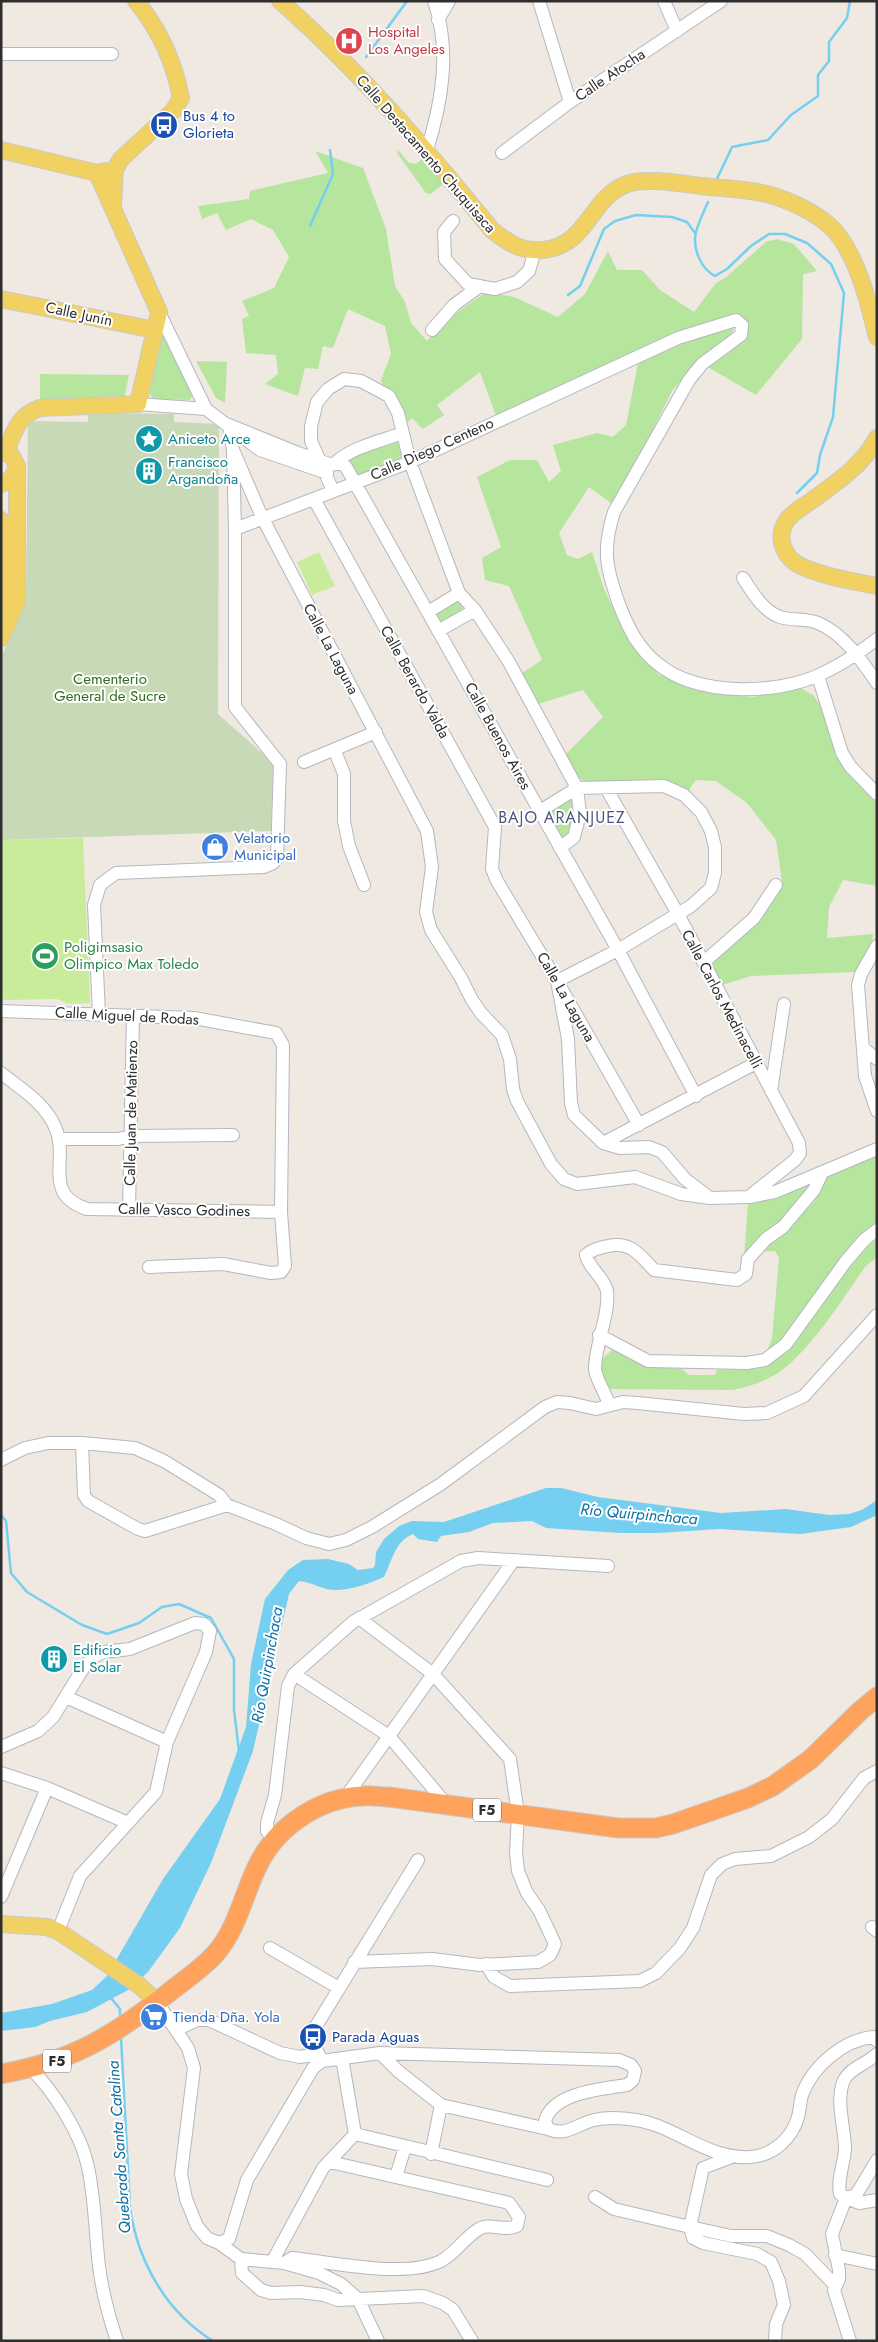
<svg xmlns="http://www.w3.org/2000/svg" width="878" height="2342" viewBox="0 0 878 2342" font-family="Jost,sans-serif">
	<style>
		.green { fill: #b6e59e }
		.cemetery { fill: #c8d9b8 }
		.pitch { fill: #c9ec9a }
		.water { fill: #75cff0 }
		.lines { fill: none; stroke-linecap: round; stroke-linejoin: round }
		.stream { stroke: #75cff0; stroke-width: 2.5 }
		.minor-casing { stroke: #b4b7c1; stroke-width: 14 }
		.major-casing { stroke: #c9c9c9; stroke-width: 18 }
		.highway-casing { stroke: #c9c9c9; stroke-width: 21 }
		.minor { stroke: #fff; stroke-width: 12 }
		.major { stroke: #f2d163; stroke-width: 16 }
		.highway { stroke: #ffa35c; stroke-width: 19 }
		.labels { text-anchor: middle; dominant-baseline: central; stroke-width: 4; stroke-linejoin: round; paint-order: stroke }
		.shield { fill: #fff; stroke: #6d6d6d; stroke-width: 1 }
		.shield-label { font-size: 14px; font-weight: bold; fill: #2e2e2e }
		.health-label { font-size: 15px; fill: #be3a42; stroke: #fff; text-anchor: start }
		.street-label { font-size: 15px; fill: #2e2e2e; stroke: #fff }
		.transit-label { font-size: 15px; fill: #164399; stroke: #fff; text-anchor: start }
		.culture-label { font-size: 15px; fill: #0d838f; stroke: #fff; text-anchor: start }
		.park-label { font-size: 15px; fill: #2c6e1b; stroke: #fff }
		.shop-label { font-size: 15px; fill: #366cbe; stroke: #fff; text-anchor: start }
		.leisure-label { font-size: 15px; fill: #27864d; stroke: #fff; text-anchor: start }
		.neighbourhood-label { font-size: 16px; letter-spacing: 1px; fill: #4d5680; stroke: #fff }
		.water-label { font-size: 16px; font-style: italic; fill: #0d6fa3; stroke: #fff }
	</style>
	<rect width="100%" height="100%" fill="#efe9e1"/>
	<!-- green -->
	<path class="green" d="M398 150 409 163 416 164 426 155 447 181 431 194 426 193 397 153Z
		M315 151 363 168 386 229 395 286 405 302 411 323 427 341 442 323 486 292 514 297 558 317 585 294 608 251 617 270H642L660 290 694 312 716 283 725 278 766 242 777 239 794 244 817 271 803 274 802 339 756 395 706 366C726 353 752 345 744 317L733 314 682 332 496 416 480 372 437 405 444 415 423 429 412 418 400 429 381 380 391 354 385 326 348 309 333 348 323 346 318 369 305 368 298 396 265 384 278 374 276 355 246 353 242 319 249 316 242 301 274 288 289 257 273 230 251 219 226 230 217 213 202 219 198 206 249 199 250 191 328 173Z
		M734 328 729 341 697 362 672 391 615 506 589 487 559 533 567 555 578 559 592 552 604 589 627 637 659 675 713 694 754 697 798 687 813 695 828 716 877 805V886L843 880 829 907 827 938 873 934 871 953 855 972 751 976 722 985 711 964 738 941 766 909 782 881 776 840 747 803 716 781 696 780 690 788V801L684 794 661 779 587 783 574 774 564 756 603 717 583 690 535 705 519 675 542 660 509 586 485 580 482 558 501 547 477 477 510 460H537L549 482 561 471 553 445 597 433 613 437 626 425 638 363 681 341Z
		M159 333 164 334 192 396 190 400 154 399 148 392Z
		M196 361 227 362 225 403 216 398Z
		M40 374 129 375 124 399 44 400H40Z
		M389 442H398L402 448V458L356 476 348 460Z
		M456 601H460L463 606 461 613 442 624 436 614Z
		M574 794C576 812 578 831 562 842L545 812Z
		M877 1154V1221L840 1259 784 1339 766 1354 772 1338 779 1258 775 1251 759 1252 789 1227 814 1202 823 1179Z
		M810 1184 805 1201 744 1257 748 1204 783 1195Z
		M877 1238V1257L865 1267C844 1297 805 1359 773 1376 760 1383 747 1387 733 1390L610 1389 599 1370 603 1358 612 1350 646 1366 682 1369 689 1375H715L717 1370 751 1369 766 1366 849 1265Z"/>
	<!-- cemetery -->
	<path class="cemetery" d="M88 413 174 414V422L219 424 218 714 273 763 271 831 1 840V657L26 603 28 421 88 422Z"/>
	<!-- pitch -->
	<path class="pitch" d="M319 552 335 586 312 595 297 562Z
		M83 838 90 1003 69 1004 57 999 1 1000V840Z"/>
	<!-- water -->
	<path class="water" d="M546 1488H561L598 1497 721 1513 786 1509 829 1515 849 1514 862 1510 877 1500V1515L851 1527 800 1534 719 1529 659 1533H620L546 1528 532 1521 493 1523 469 1532 441 1536 437 1542 418 1539 413 1534C395 1541 392 1561 384 1577 368 1584 344 1593 326 1589 317 1586 309 1582 299 1581L289 1594 253 1751 211 1863 180 1928 148 1972 130 1989 87 2012 50 2021 35 2027 1 2031V2013L52 2004 92 1990 107 1976 163 1879 220 1799 246 1727 251 1664 265 1599 288 1570 303 1560 328 1559 349 1564 358 1570 373 1568 375 1565 376 1552 384 1539 399 1526 412 1521 444 1522Z"/>
	<g class="lines">
		<!-- stream -->
		<path class="stream" d="M366 57 407 1
			M716 181 732 147 768 140 791 115 818 96V75L829 61V42L847 18 850 1
			M708 202C704 211 699 221 696 232 692 248 701 269 715 276L727 269 751 246 769 234H785L807 243 831 264 844 293 833 417 820 455 817 473 797 493
			M310 226 333 174 330 150
			M568 295 580 286 604 229 615 221 636 215 672 217 687 222 695 233
			M1 1515 6 1521 11 1573 27 1592 82 1625 107 1634 139 1623 162 1607 179 1604 211 1618 234 1659V1710L239 1751
			M111 1998 120 2009V2019
			M121 2037 130 2208C138 2262 166 2312 213 2341"/>
		<!-- minor casing -->
		<g class="minor-casing">
			<path id="minor" d="M539 1 570 102
				M664 1 677 31
				M438 20 449 1
				M1 54H112
				M427 150C442 102 451 50 434 1
				M502 153 570 102 721 1
				M453 221 444 232 445 259 468 284 495 289 517 282 529 271 535 250
				M159 312 206 409
				M432 330 454 305 480 286
				M138 404 206 409 260 450 327 473
				M229 425 298 453 332 465 341 463 346 467 618 950 696 1096
				M233 450 262 517 427 831 432 867 426 912 431 930 461 978 472 1000 481 1013 502 1035 510 1059 513 1089 517 1101 551 1164 564 1179 577 1184 635 1177 681 1194 710 1198 749 1197 775 1192 877 1149
				M335 463C352 447 381 441 403 433
				M333 491 311 441V426L317 402 328 389 344 379 361 381 389 396 398 413 410 462 459 593 475 610 509 662 577 788 580 814 574 837 560 848
				M314 499 495 827 492 869 497 881 557 981 639 1125
				M235 529 410 462 678 338 736 320 742 325 741 335 702 364 689 380 614 512C602 550 606 568 619 604 628 628 638 648 658 664 697 696 775 695 819 675 839 666 859 653 877 639
				M743 578C752 592 763 611 780 617 792 621 806 618 818 623 844 634 862 661 877 683
				M428 612 459 593
				M438 631 475 610
				M818 676 842 753 850 766 877 794
				M335 751 344 774V821L349 846 364 885
				M304 762 376 732
				M606 788 678 914 799 1143 800 1153 795 1160 750 1196
				M540 811 577 788 664 786 684 795 701 812 711 831 715 847V873L711 888 691 906 618 950 557 981 568 1039 571 1103 574 1115 603 1143 756 1063
				M877 946 861 974 858 985 865 1076 877 1111
				M704 962 754 918 776 885
				M1 1011 194 1018 276 1033 283 1045 281 1212 285 1266 281 1272 271 1273 223 1264 149 1267
				M99 1014 94 905 100 885 116 873 264 867 273 863 277 857 280 764 235 707V529L233 450 229 425
				M863 1048 877 1059
				M1 1073C21 1089 45 1103 55 1127 70 1159 41 1194 87 1209L281 1212
				M771 1091 784 1004
				M60 1139H118L131 1136 233 1135
				M603 1143 620 1148 649 1147 662 1152 685 1179 710 1198
				M129 1210 133 1015
				M599 1335 648 1361 747 1363 765 1360 786 1344 846 1261 865 1239 877 1230
				M609 1405C606 1393 596 1380 595 1369 595 1345 610 1313 607 1291 604 1277 589 1269 586 1255 593 1249 599 1248 608 1246 631 1241 640 1255 654 1270L737 1280 746 1274 748 1259 766 1239 783 1227 814 1190 821 1175
				M82 1443 84 1495 88 1501 138 1529 145 1531 227 1505
				M1 1460 25 1448 48 1443H82L135 1448 164 1461 219 1495 227 1505 276 1524 306 1538 329 1544 346 1540 372 1527 441 1484 545 1407 557 1402 570 1403 596 1409 623 1402 638 1403 744 1414 767 1413 804 1396 877 1315
				M294 1674 389 1736 447 1805
				M66 1697 167 1742
				M1 1747 38 1731 53 1717 84 1667 93 1657 104 1652 130 1649 195 1623 204 1624 210 1631 206 1652 167 1742 156 1792 80 1876 58 1931
				M1 1773 47 1788 128 1823
				M345 1798 514 1560
				M274 1841 267 1831V1823L275 1795 288 1686 294 1674 353 1622 461 1561 478 1558 608 1566
				M1 1897 47 1788
				M872 1927 877 1931
				M270 1948 339 1988
				M354 1962 432 1959 480 1965 538 1962 550 1955 555 1944 539 1910 527 1893 518 1871 516 1853 518 1814 510 1759 433 1674 359 1618
				M486 1964 494 1977 510 1986 640 1981 656 1973 680 1948 693 1928 711 1875 722 1864 735 1859 771 1856 809 1837 832 1819 864 1778 877 1771
				M157 2002 188 2048 194 2068 181 2174 186 2199 197 2226 207 2238 219 2243 229 2239 247 2180 313 2068 322 2061 380 2053 619 2060 631 2065 635 2071 633 2080 627 2085C603 2089 553 2092 545 2121L548 2129C566 2137 577 2124 594 2120 607 2117 623 2118 636 2120 676 2126 707 2160 751 2157 774 2155 792 2138 798 2117 800 2110 800 2102 802 2095 812 2067 843 2040 873 2037L877 2041
				M176 2030 197 2020H209L280 2053 300 2057 318 2054
				M380 2053 398 2071 441 2105 548 2129
				M877 2054C867 2064 851 2067 844 2080 835 2100 845 2128 845 2149 844 2165 837 2178 840 2194L846 2198 856 2195 877 2160
				M342 2058 355 2134 547 2180
				M322 2061 310 2036 418 1860
				M31 2069C53 2090 80 2133 87 2163 95 2195 95 2233 99 2266 102 2291 109 2317 117 2341
				M431 2154 441 2105
				M734 2156 703 2168 690 2227 731 2236H767L789 2245 805 2254 835 2285
				M396 2177 405 2147
				M595 2197 614 2209 690 2227 693 2238 703 2243 757 2254 771 2262 779 2281 784 2305 776 2324 775 2341
				M219 2243 241 2259 284 2263 319 2273 341 2284 358 2299 378 2341
				M835 2255 877 2264
				M241 2259 242 2273 261 2290 271 2293 300 2292 324 2295 338 2300 423 2296 443 2303 453 2310 472 2341
				M272 2262 323 2168 355 2134
				M284 2263 292 2258C332 2262 405 2279 441 2261 457 2252 466 2236 479 2229 490 2222 505 2232 517 2226L519 2217 509 2203 330 2162
				M850 2341 834 2290 839 2279V2270L832 2234 846 2198 859 2203 877 2200"/>
		</g>
		<!-- major casing -->
		<g class="major-casing">
			<path id="major" d="M280 1C359 70 426 149 492 230 508 243 522 252 543 250 589 245 589 198 627 184 645 177 682 184 702 186 726 189 754 189 777 197 797 204 818 214 833 229 857 254 869 304 877 337
				M1 150 97 173 106 171
				M113 206 115 169 121 159 173 111 181 98C174 62 160 30 136 1
				M1 299 145 328
				M877 438C863 465 836 483 811 501 804 506 793 512 787 520 775 538 784 559 803 567 826 577 852 581 877 586
				M1 451 12 456 17 466V602L1 638
				M6 452C14 432 18 415 40 408L138 404 159 312 97 173
				M1 484 10 480 16 471
				M1 520 3 598 1 603
				M1 1924 47 1927 58 1931 140 1986 157 2002"/>
		</g>
		<!-- highway casing -->
		<g class="highway-casing">
			<path id="highway" d="M1 2074C72 2061 110 2038 167 1994 183 1981 202 1969 216 1953 239 1926 244 1891 260 1861 280 1824 321 1798 362 1796 371 1795 380 1797 389 1797L618 1828H656L673 1824 748 1798 773 1786 811 1759 860 1711 877 1697"/>
		</g>
		<!-- minor -->
		<use href="#minor" class="minor"/>
		<!-- major -->
		<use href="#major" class="major"/>
		<!-- highway -->
		<use href="#highway" class="highway"/>
	</g>
	<!-- icons -->
	<defs>
		<g id="hospital-disc" transform="scale(1.4375)"><circle r="9.5" fill="#e0444e" stroke="#fff"/><path d="M-5-5h3v3.5h4V-5h3V5h-3V1.5h-4V5h-3Z" fill="#fff"/></g>
		<g id="bus-disc" transform="scale(1.4375)"><circle r="9.5" fill="#1a4fb4" stroke="#fff"/><path d="M-5-6H5V4H4V6H2V4H-2V6H-4V4H-5ZM-3.5-4V0h7V-4ZM-3.5 1.2v1.5H-2V1.2ZM2 1.2v1.5H3.5V1.2Z" fill="#fff"/></g>
		<g id="sight-disc" transform="scale(1.4375)"><circle r="9.5" fill="#0f9aa8" stroke="#fff"/><path d="M0-6L1.8-2.2L6-1.7L2.9 1.2L3.7 5.4L0 3.3L-3.7 5.4L-2.9 1.2L-6-1.7L-1.8-2.2Z" fill="#fff"/></g>
		<g id="building-disc" transform="scale(1.4375)"><circle r="9.5" fill="#0f9aa8" stroke="#fff"/><path d="M-4-6H4V6H1V3H-1V6H-4ZM-2.5-4.3h1.7v1.8h-1.7ZM.8-4.3h1.7v1.8H.8ZM-2.5-1h1.7V.8h-1.7ZM.8-1h1.7V.8H.8Z" fill="#fff"/></g>
		<g id="shop-disc" transform="scale(1.4375)"><circle r="9.5" fill="#3f7fe0" stroke="#fff"/><path d="M-5-2.5h2.3a2.7 3.5 0 0 1 5.4 0H5L5.5 6h-11ZM-1.5-2.5h3a1.5 2.3 0 0 0-3 0Z" fill="#fff"/></g>
		<g id="stadium-disc" transform="scale(1.4375)"><circle r="9.5" fill="#2e9e5b" stroke="#fff"/><path d="M0-5a6.5 5 0 1 0 0 10a6.5 5 0 1 0 0-10ZM-3.5-1.8h7v3.6h-7Z" fill="#fff"/></g>
		<g id="supermarket-disc" transform="scale(1.4375)"><circle r="9.5" fill="#3f7fe0" stroke="#fff"/><path d="M-6-5.5h2.5l.6 2H6L4.5 2H-2.5L-4.4-4H-6ZM-1.5 3.2a1.3 1.3 0 1 0 .1 0ZM3 3.2a1.3 1.3 0 1 0 .1 0Z" fill="#fff"/></g>
	</defs>
	<g fill-rule="evenodd">
		<use href="#hospital-disc" x="349" y="41"/>
		<use href="#bus-disc" x="164" y="125"/>
		<use href="#sight-disc" x="149" y="439"/>
		<use href="#building-disc" x="149" y="471"/>
		<use href="#shop-disc" x="215" y="847"/>
		<use href="#stadium-disc" x="45" y="956"/>
		<use href="#building-disc" x="54" y="1659"/>
		<use href="#supermarket-disc" x="154" y="2017"/>
		<use href="#bus-disc" x="313" y="2037"/>
	</g>
	<g class="labels">
		<!-- shield labels -->
		<g class="shield">
			<rect x="473" y="1798.5" width="28" height="23" rx="4"/>
			<rect x="43" y="2049.5" width="28" height="23" rx="4"/>
		</g>
		<g class="shield-label">
			<text x="487" y="1810">F5</text>
			<text x="57" y="2061">F5</text>
		</g>
		<!-- health labels -->
		<g class="health-label">
			<text x="368" y="32">Hospital<tspan x="368" dy="17">Los Angeles</tspan></text>
		</g>
		<!-- street labels -->
		<g class="street-label">
			<text transform="translate(610 75) rotate(-34)">Calle Atocha</text>
			<text transform="translate(426 154) rotate(49)">Calle Destacamento Chuquisaca</text>
			<text transform="translate(79 314) rotate(12)">Calle Junín</text>
			<text transform="translate(432 449) rotate(-24)">Calle Diego Centeno</text>
			<text transform="translate(331 649) rotate(62)">Calle La Laguna</text>
			<text transform="translate(415 682) rotate(61)">Calle Berardo Valda</text>
			<text transform="translate(498 736) rotate(61)">Calle Buenos Aires</text>
			<text transform="translate(566 997) rotate(60)">Calle La Laguna</text>
			<text transform="translate(722 999) rotate(62)">Calle Carlos Medinacelli</text>
			<text transform="translate(127 1016) rotate(3)">Calle Miguel de Rodas</text>
			<text transform="translate(131 1113) rotate(-89)">Calle Juan de Matienzo</text>
			<text transform="translate(184 1210) rotate(1)">Calle Vasco Godines</text>
		</g>
		<!-- transit labels -->
		<g class="transit-label">
			<text x="183" y="116">Bus 4 to<tspan x="183" dy="17">Glorieta</tspan></text>
			<text x="332" y="2037">Parada Aguas</text>
		</g>
		<!-- culture labels -->
		<g class="culture-label">
			<text x="168" y="439">Aniceto Arce</text>
			<text x="168" y="462">Francisco<tspan x="168" dy="17">Argandoña</tspan></text>
			<text x="73" y="1650">Edificio<tspan x="73" dy="17">El Solar</tspan></text>
		</g>
		<!-- park labels -->
		<g class="park-label">
			<text x="110" y="679">Cementerio<tspan x="110" dy="17">General de Sucre</tspan></text>
		</g>
		<!-- shop labels -->
		<g class="shop-label">
			<text x="234" y="838">Velatorio<tspan x="234" dy="17">Municipal</tspan></text>
			<text x="173" y="2017">Tienda Dña. Yola</text>
		</g>
		<!-- leisure labels -->
		<g class="leisure-label">
			<text x="64" y="947">Poligimsasio<tspan x="64" dy="17">Olimpico Max Toledo</tspan></text>
		</g>
		<!-- neighbourhood labels -->
		<g class="neighbourhood-label">
			<text x="562" y="817">BAJO ARANJUEZ</text>
		</g>
		<!-- water labels -->
		<g class="water-label">
			<text transform="translate(639 1514) rotate(5)">Río Quirpinchaca</text>
			<text transform="translate(267 1665) rotate(-80)">Río Quirpinchaca</text>
			<text transform="translate(119 2147) rotate(-94)">Quebrada Santa Catalina</text>
		</g>
	</g>
	<!-- border -->
	<rect width="878" height="2342" fill="none" stroke="#2e2e2e" stroke-width="5"/>
</svg>
